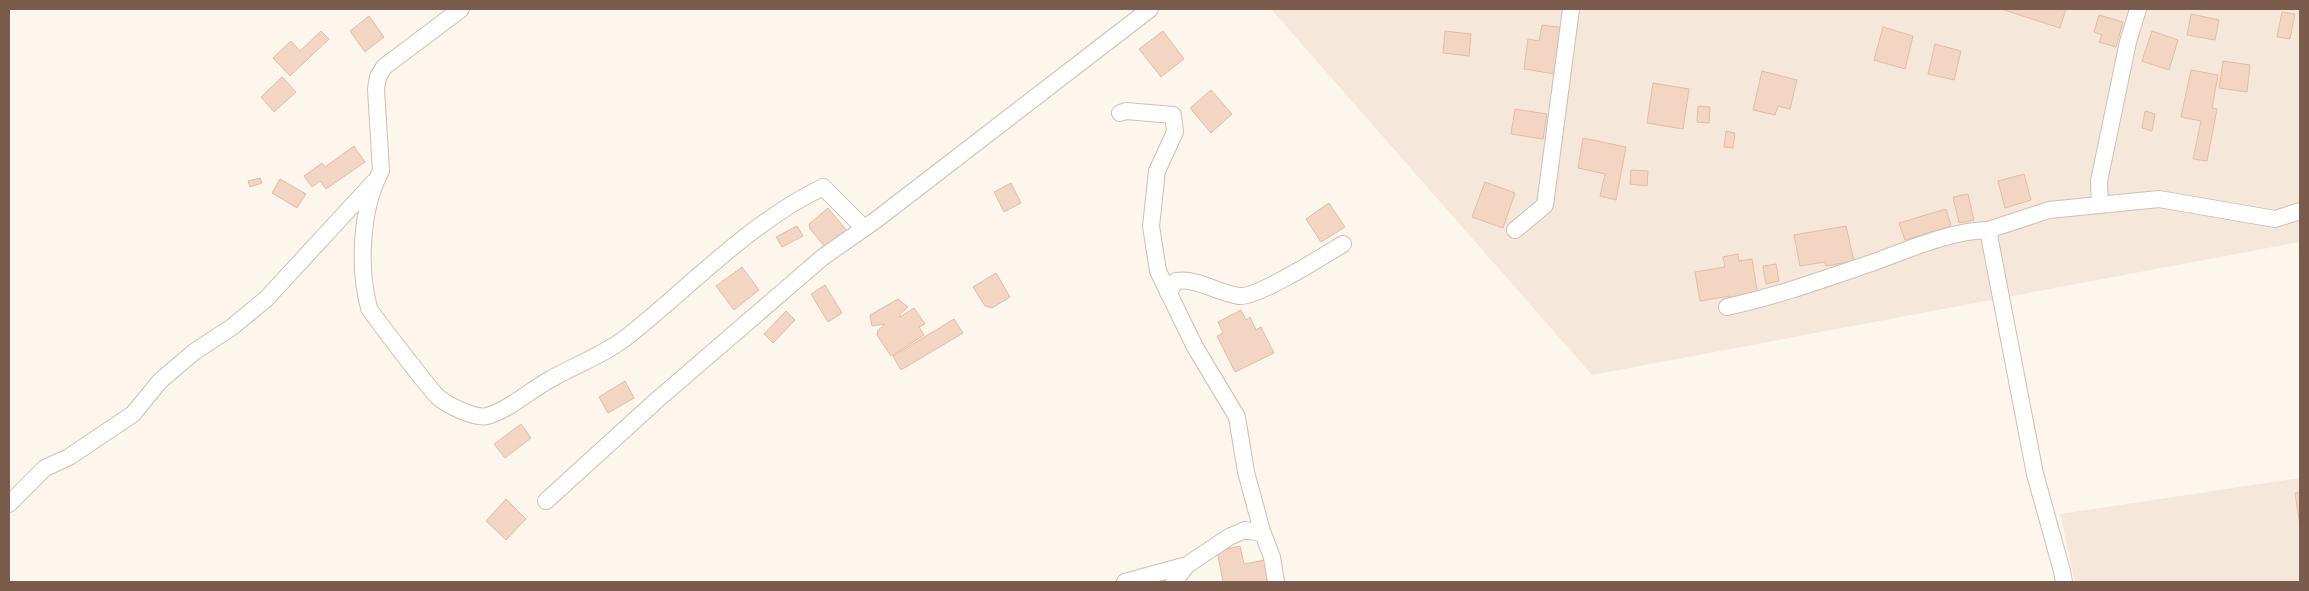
<svg xmlns="http://www.w3.org/2000/svg" width="2309" height="591" viewBox="0 0 2309 591" font-family="'IBM Plex Sans',sans-serif">
	<style>
		.residential { fill: #f5e8da }
		.building { fill: #f3d5c3; stroke: #e6bba3 }
		.lines { fill: none; stroke-linecap: round; stroke-linejoin: round }
		.street-casing { stroke: #d1beb0; stroke-width: 18 }
		.street { stroke: #fff; stroke-width: 16 }
	</style>
	<rect width="100%" height="100%" fill="#fdf6ec"/>
	<!-- residential -->
	<path class="residential" d="M1271 9H2300V242L1592 375Z
		M2300 478V582H2075L2060 514Z"/>
	<!-- building -->
	<path class="building" d="M2001 9H2066L2060 28Z
		M2282 12 2295 14 2290 39 2277 37Z
		M2191 14 2219 20 2215 40 2187 35Z
		M2099 15 2123 22 2116 47 2099 42 2102 35 2094 32Z
		M369 16 384 37 365 52 350 31Z
		M1542 25 1565 28 1555 74 1524 69 1528 39 1539 41Z
		M1883 27 1913 36 1905 69 1874 60Z
		M321 31 329 39 290 76 273 58 291 41 300 51Z
		M1163 31 1184 59 1161 77 1139 49Z
		M1445 31 1471 34 1469 56 1443 53Z
		M2152 31 2178 40 2169 70 2142 61Z
		M1935 44 1961 51 1954 80 1928 74Z
		M2223 61 2250 65 2247 92 2219 88Z
		M2191 70 2218 75 2212 108 2217 109 2207 161 2193 159 2201 121 2181 117Z
		M1762 71 1797 80 1790 109 1778 106 1775 115 1753 110Z
		M282 77 296 92 274 112 261 97Z
		M1653 83 1689 89 1683 129 1647 123Z
		M1211 90 1232 114 1211 133 1190 108Z
		M1698 106 1710 107 1709 123 1697 122Z
		M1515 109 1547 114 1543 139 1511 134Z
		M2145 111 2155 114 2152 131 2142 128Z
		M1726 131 1735 133 1733 148 1724 147Z
		M1583 138 1626 147 1616 200 1600 196 1605 174 1578 168Z
		M354 146 365 162 326 189 320 181 312 187 304 176 322 163 325 167Z
		M1631 170 1648 171 1647 186 1630 184Z
		M2024 174 2031 200 2005 208 1998 181Z
		M260 178 262 183 250 187 248 181Z
		M280 179 306 194 297 208 272 193Z
		M1485 182 1515 193 1503 228 1472 217Z
		M1011 183 1021 203 1004 212 994 192Z
		M1968 194 1974 220 1959 223 1953 197Z
		M1329 203 1345 227 1321 242 1306 219Z
		M828 208 847 231 826 248 810 229 809 224Z
		M1946 209 1951 226 1905 240 1899 223Z
		M797 226 803 236 782 247 776 237Z
		M1846 226 1854 261 1826 266 1825 262 1800 266 1794 235Z
		M1738 254 1739 261 1752 259 1758 295 1730 300V296L1700 301 1695 272 1725 267 1723 257Z
		M1776 264 1779 281 1766 284 1763 266Z
		M742 267 759 290 734 310 716 286Z
		M996 273 1010 297 992 308 985 306 973 287Z
		M825 285 842 313 828 322 811 294Z
		M898 299 908 307 900 314V317L914 308 925 324 919 327 924 335 891 356 877 335 878 330 885 324 872 326 870 315Z
		M1241 310 1246 320 1250 317 1256 330 1261 327 1274 353 1235 372 1217 336 1223 333 1218 322Z
		M786 311 795 320 773 343 764 334Z
		M954 319 963 333 901 370 893 356Z
		M625 381 634 398 608 413 599 397Z
		M521 424 531 438 505 458 494 444Z
		M2295 493H2300V526Z
		M506 499 526 519 506 540 486 521Z
		M1240 546 1244 564 1265 560 1270 582H1223L1217 551Z"/>
	<g class="lines">
		<!-- street casing -->
		<g class="street-casing">
			<path id="street" d="M461 9 384 67 378 77 376 89 381 171C361 208 358 267 369 308 371 313 432 392 438 397 447 405 475 419 487 416 509 410 529 391 549 380 575 365 604 355 628 336 692 285 749 223 823 187L864 228
				M1120 113 1126 111 1173 115 1175 132 1157 171 1151 226 1158 271 1195 347 1237 417 1246 472 1262 531 1272 557 1276 582
				M2100 205 2099 181 2128 42 2138 9
				M1515 230 1545 205 1571 9
				M1168 293 1176 281C1198 278 1217 293 1239 296 1257 298 1325 255 1343 244
				M1727 307C1778 296 1827 278 1877 261 1912 248 1951 231 1988 230
				M546 501 657 400 823 257 876 220 1150 9
				M9 504 45 468 69 457 133 414 160 381 194 352 232 327 266 299 374 182
				M1125 582 1187 565
				M1174 582 1187 565 1229 537 1245 530 1262 533
				M2064 582 2062 571 2035 474 1988 230 2049 210 2159 199 2275 219 2300 211"/>
		</g>
		<!-- street -->
		<use href="#street" class="street"/>
	</g>
	<!-- border -->
	<rect width="2309" height="591" fill="none" stroke="#7a5c4d" stroke-width="20"/>
</svg>
